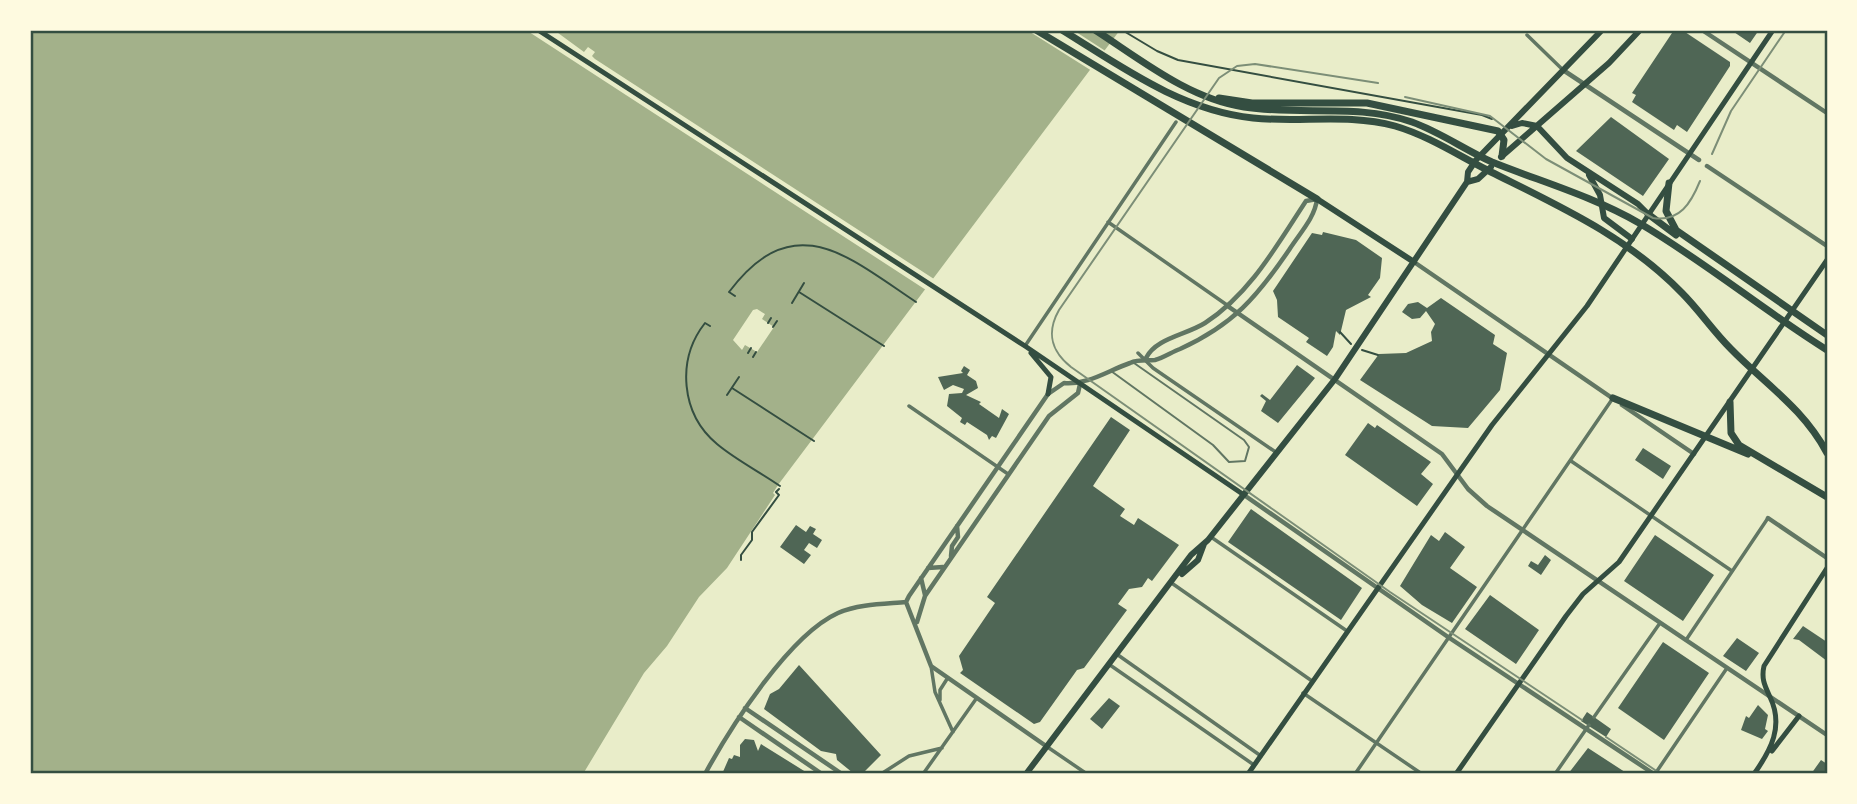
<svg xmlns="http://www.w3.org/2000/svg" width="1857" height="804" viewBox="0 0 1857 804" font-family="'Roboto Condensed',sans-serif">
	<style>
		.water { fill: #a3b18a }
		.pier { fill: #e9edc9 }
		.building { fill: #4f6655 }
		.lines { fill: none; stroke-linecap: round; stroke-linejoin: round }
		.path { stroke: #344e41; stroke-width: 2 }
		.service { stroke: #617663; stroke-width: 2 }
		.minor { stroke: #617663; stroke-width: 3.5 }
		.tertiary { stroke: #617663; stroke-width: 4.5 }
		.secondary { stroke: #344e41; stroke-width: 5 }
		.primary { stroke: #344e41; stroke-width: 6 }
		.motorway { stroke: #344e41; stroke-width: 7 }
		.rail { stroke: #7c8e77; stroke-width: 2 }
		.neatline { fill: none; stroke: #344e41; stroke-width: 2.5 }
	</style>
	<rect width="100%" height="100%" fill="#e9edc9"/>
	<!-- water -->
	<path class="water" d="M30 30H1120L778 485 773 493 775 495 727 568 699 597 667 646 644 673 583 774H30Z"/>
	<!-- pier -->
	<path class="pier" d="M526 30H554L584 52 588 47 595 52 592 56 595 59 934 279 926 290Z
		M1027 30H1073L1107 52 1092 71Z
		M757 309 765 314 762 319 774 327 757 352 745 345 742 350 733 340 753 310Z"/>
	<!-- building -->
	<path class="building" d="M1674 30H1682L1730 62V66L1687 132 1677 125 1674 130 1632 102 1636 95 1632 93Z
		M1731 30H1759L1750 43Z
		M1611 117 1669 159 1643 196 1576 151Z
		M1323 232 1356 240 1382 258 1380 278 1368 295 1371 297 1346 310 1340 335 1336 331 1333 347 1327 356 1306 342 1309 338 1278 317 1277 300 1273 291 1312 233 1322 235Z
		M1441 298 1495 335 1493 344 1507 353 1500 390 1468 428 1432 426 1360 380 1379 354 1406 353 1432 341 1431 332 1435 324 1426 311 1420 318 1412 319 1402 312 1408 304 1418 302 1427 308Z
		M1297 365 1315 378 1278 423 1261 411 1266 401 1260 396 1262 394 1270 400Z
		M964 366 970 370 967 375 976 381 978 388 966 395 981 402 979 404 999 418 1002 409 1009 414 996 438 992 436 989 440 987 435 967 422 965 425 960 422 962 418 947 406 949 394 962 393 964 389 953 385 944 390 938 377 963 373 961 371Z
		M1111 417 1130 430 1093 486 1125 509 1120 516 1134 525 1138 518 1179 545 1152 581 1148 578 1142 587 1129 589 1118 604 1127 610 1084 668 1077 670 1040 722 1034 724 960 673 963 670 959 656 995 603 987 597Z
		M1368 423 1375 428 1377 425 1431 462 1421 474 1433 484 1417 506 1345 455Z
		M1643 448 1671 466 1663 479 1635 460Z
		M1251 509 1362 588 1341 620 1228 542Z
		M796 525 806 532 810 526 816 529 813 534 822 540 817 548 809 543 804 550 811 555 804 564 780 547Z
		M1445 532 1465 547 1450 568 1477 587 1452 623 1422 605 1400 586 1431 535 1439 541Z
		M1655 535 1714 575 1683 621 1624 581Z
		M1545 555 1551 560 1541 575 1528 566 1531 561 1538 565Z
		M1490 595 1539 630 1516 664 1465 629Z
		M1803 626 1827 642V661L1799 640 1793 639Z
		M1737 638 1759 653 1746 671 1723 656Z
		M1663 642 1709 673 1664 740 1618 708Z
		M799 665 881 755 862 774 853 773 837 760 836 754 821 751 764 709 770 694 779 689Z
		M1109 698 1120 706 1102 729 1090 719Z
		M1758 705 1768 715 1765 729 1768 731 1762 739 1741 730 1746 716 1749 718Z
		M1587 712 1611 729 1606 737 1581 721Z
		M745 739 754 740 758 751 761 744 809 774H722L729 758 732 759 734 755 740 757V745Z
		M1588 748 1628 774H1568Z
		M1821 760 1827 764V774H1811Z"/>
	<g class="lines">
		<!-- path -->
		<path class="path" d="M1122 30 1157 51 1178 60 1482 115 1492 119
			M799 292 884 346
			M735 296 729 292C794 206 847 256 916 302
			M792 303 804 283
			M768 323 771 318
			M710 326 705 323C676 360 681 414 717 444 736 460 760 472 780 486
			M773 327 777 321
			M1340 332 1351 344
			M1362 350 1378 355
			M748 353 751 348
			M753 357 756 352
			M732 388 814 441
			M727 395 739 377
			M741 560V555L752 540V532L779 495 776 492 779 489"/>
		<!-- service -->
		<path class="service" d="M1111 371 1213 445 1229 462 1245 461 1249 447 1244 440 1134 363"/>
		<!-- minor -->
		<path class="minor" d="M1527 35 1563 70
			M1108 222 1227 305
			M1025 346 1176 122
			M1138 353 1153 368 1277 453
			M909 406 1008 474
			M1571 461 1732 571
			M1211 537 1347 631
			M1173 584 1312 681
			M1686 640 1768 518
			M1118 655 1261 756
			M1110 665 1254 765
			M931 666 935 692 953 732
			M1303 693 1422 774
			M940 700V690L947 679
			M1594 717 1660 623
			M1046 746 1087 774
			M881 774 909 756 942 748
			M923 774 976 699
			M1355 774 1613 398
			M1555 774 1589 725
			M1655 774 1727 668"/>
		<!-- tertiary -->
		<path class="tertiary" d="M1702 30 1827 113
			M1563 70 1699 160
			M1707 166 1827 246
			M1414 262 1615 400
			M1229 307 1442 454 1468 489 1487 506 1827 735
			M1622 405 1694 454
			M1244 495 1448 637 1654 774
			M1768 518 1827 558
			M951 556 952 546 958 537 957 526
			M928 568 943 567
			M921 578 925 595
			M917 622 925 596 1049 416 1078 393 1080 384
			M745 708 842 774
			M739 717 822 774
			M1046 746 931 666 906 602 909 596 1048 394 1064 383C1088 385 1107 371 1130 363 1139 359 1147 361 1155 360 1163 358 1172 352 1180 349 1233 325 1257 297 1289 250 1299 234 1315 218 1317 199L1306 201C1277 245 1250 294 1205 323 1186 335 1156 338 1146 358
			M705 774C730 728 789 635 838 613 859 604 884 604 906 602"/>
		<!-- secondary -->
		<path class="secondary" d="M538 30 1025 346 1244 495
			M1031 353 1051 377 1048 394
			M1772 751 1799 716
			M1248 774 1492 425 1587 306 1773 30
			M1456 774 1566 616 1583 594 1619 562 1827 260
			M1754 774C1771 750 1784 726 1770 697 1765 686 1761 679 1764 666L1827 568"/>
		<!-- primary -->
		<path class="primary" d="M1512 126 1522 123 1537 126 1567 158 1638 204 1648 214
			M1501 157 1609 63 1640 30
			M1589 175 1600 195 1604 218 1632 239
			M1467 182 1478 179 1491 167
			M1317 199 1414 262
			M1182 574 1198 560 1204 544
			M1026 774 1191 555 1208 540 1335 379 1467 182 1468 172 1476 160 1602 30"/>
		<!-- motorway -->
		<path class="motorway" d="M1036 30 1317 199
			M1062 30C1122 67 1180 110 1253 118 1300 123 1348 113 1395 126 1429 136 1459 156 1491 172 1559 206 1628 237 1682 293 1699 310 1713 331 1731 349 1765 384 1803 408 1827 453
			M1095 30C1140 59 1189 99 1244 107 1300 116 1357 103 1412 122 1440 132 1465 150 1492 162 1542 182 1592 196 1639 223 1704 261 1763 310 1827 350
			M1219 98 1252 103H1367L1498 131 1504 140 1502 156
			M1669 183 1666 211 1676 230 1827 335
			M1648 214 1676 235
			M1613 398 1748 454
			M1730 402 1731 433 1739 445 1827 497"/>
		<!-- rail -->
		<path class="rail" d="M1378 83 1255 64 1237 66 1219 78 1059 310C1046 333 1051 351 1071 367L1390 592 1582 720
			M1405 97 1490 116 1546 159 1653 218C1680 222 1691 203 1700 181
			M1712 154 1731 111 1786 30
			M1606 737 1661 774"/>
	</g>
	<!-- border -->
	<rect width="1857" height="804" fill="none" stroke="#fefae0" stroke-width="63"/>
	<rect x="32" y="32" width="1794" height="740" class="neatline"/>
</svg>
